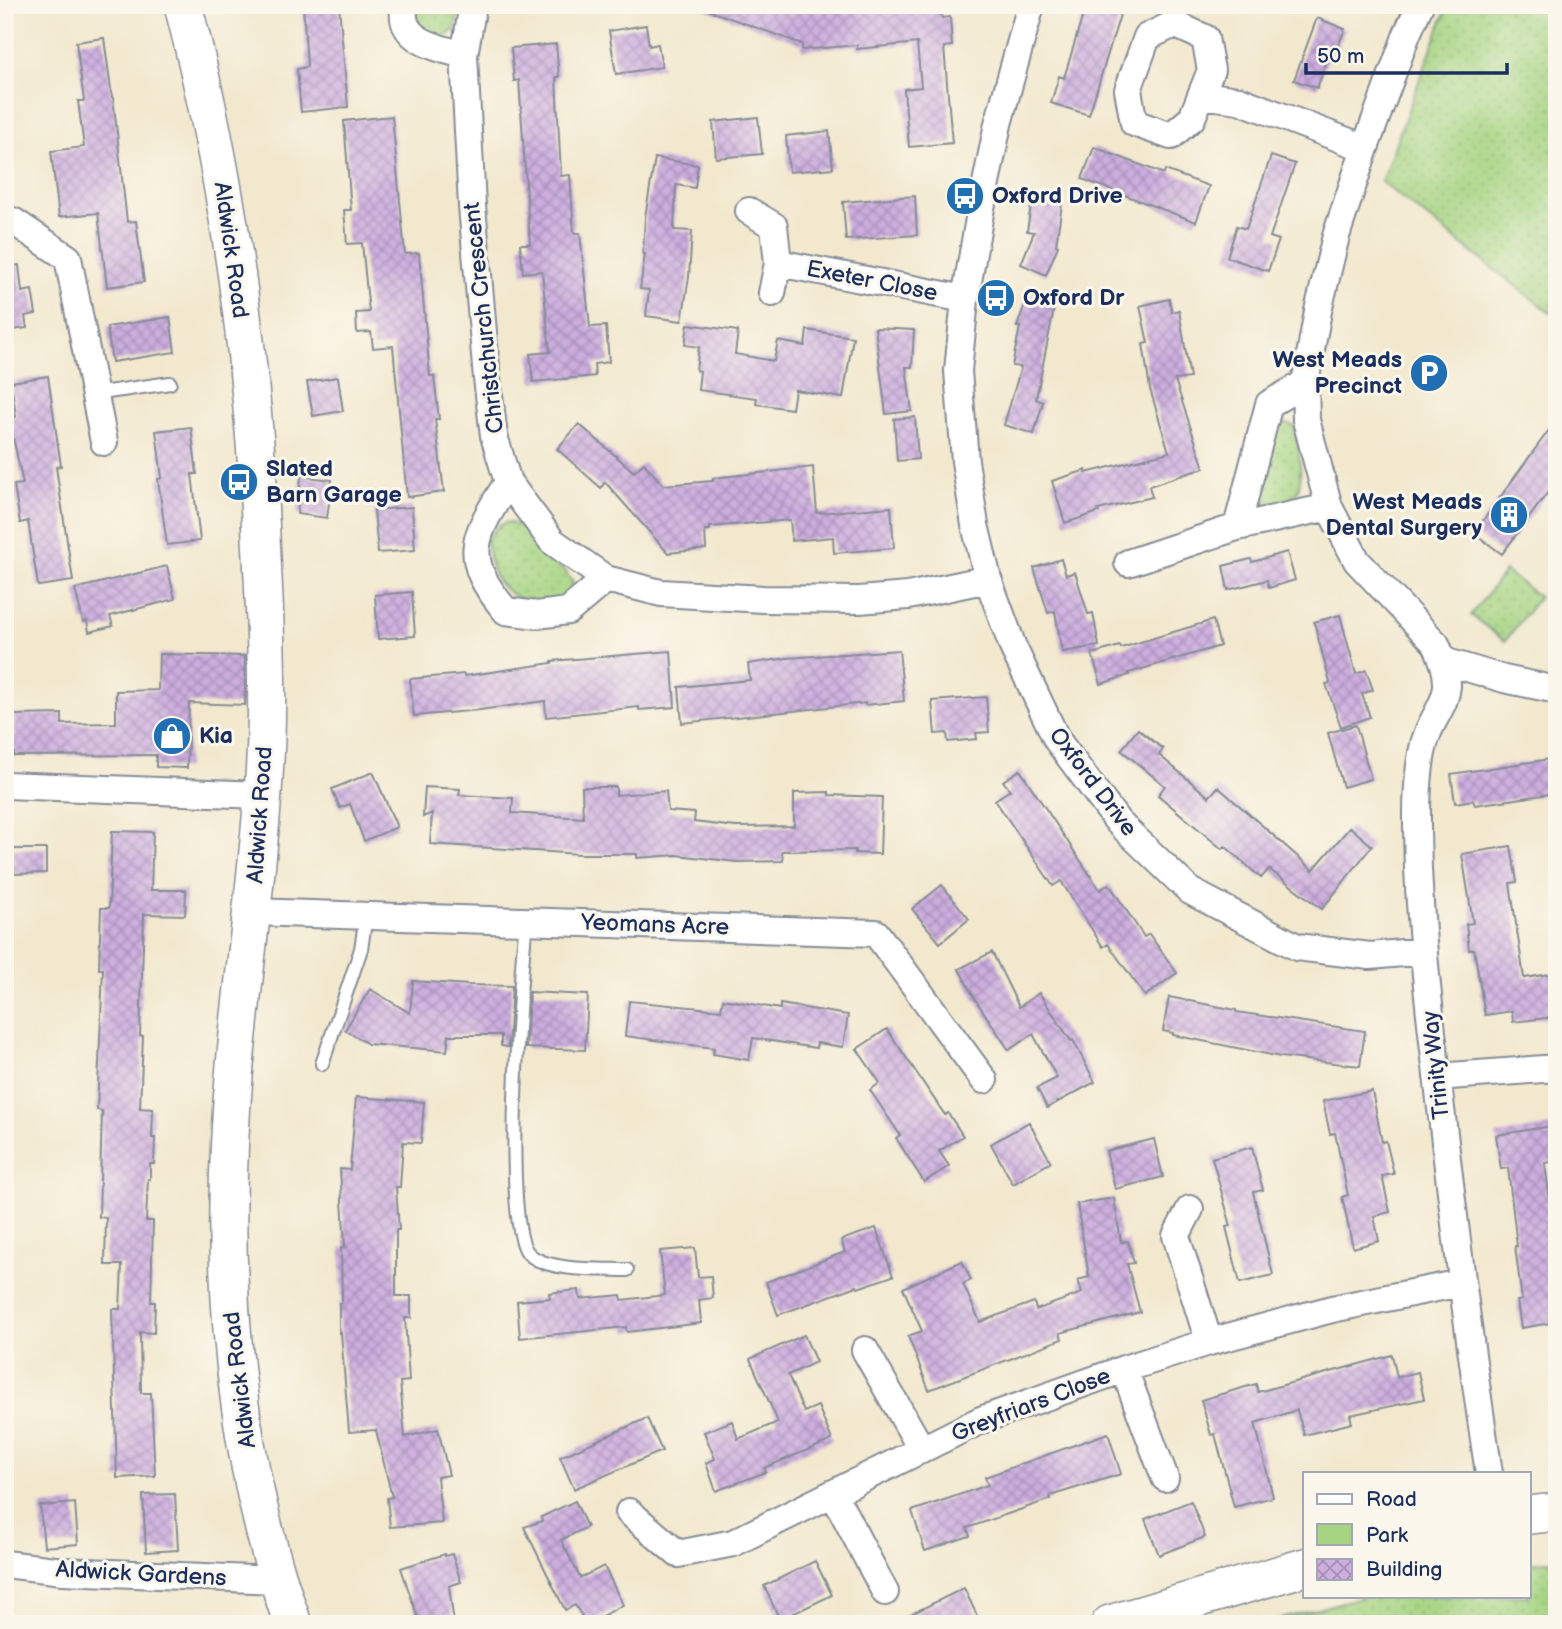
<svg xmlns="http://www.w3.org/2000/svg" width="1562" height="1629" viewBox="0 0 1562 1629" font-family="'Balsamiq Sans',sans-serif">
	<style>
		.green { fill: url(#green-dots); stroke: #608270; stroke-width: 2 }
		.building { fill: url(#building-cross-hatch) }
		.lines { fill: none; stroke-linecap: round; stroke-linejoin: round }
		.lane-casing { stroke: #868c96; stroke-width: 16 }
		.street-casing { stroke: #868c96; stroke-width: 30 }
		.secondary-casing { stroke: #868c96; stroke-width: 40 }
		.lane { stroke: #fff; stroke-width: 12 }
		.street { stroke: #fff; stroke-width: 26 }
		.secondary { stroke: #fff; stroke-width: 37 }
		.labels { text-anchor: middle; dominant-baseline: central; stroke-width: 6; stroke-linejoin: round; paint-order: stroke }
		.poi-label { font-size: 23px; font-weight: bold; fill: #1b2f5e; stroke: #fbf7ec; text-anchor: start }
		.street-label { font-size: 23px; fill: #1b2f5e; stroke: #fbf7ec }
	</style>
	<defs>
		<pattern id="green-dots" width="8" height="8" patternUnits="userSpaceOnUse" patternTransform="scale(1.75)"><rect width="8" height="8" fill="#a6d482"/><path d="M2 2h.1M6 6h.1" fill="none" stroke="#8eb673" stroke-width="1.8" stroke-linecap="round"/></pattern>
		<pattern id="building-cross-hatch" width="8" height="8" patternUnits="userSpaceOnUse" patternTransform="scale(1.75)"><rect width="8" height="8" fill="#cdaedf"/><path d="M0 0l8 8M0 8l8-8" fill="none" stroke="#a68eb8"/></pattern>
	</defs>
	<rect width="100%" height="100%" fill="#fbf7ec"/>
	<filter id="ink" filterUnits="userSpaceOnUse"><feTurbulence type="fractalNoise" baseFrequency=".0143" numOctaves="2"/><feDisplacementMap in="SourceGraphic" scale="14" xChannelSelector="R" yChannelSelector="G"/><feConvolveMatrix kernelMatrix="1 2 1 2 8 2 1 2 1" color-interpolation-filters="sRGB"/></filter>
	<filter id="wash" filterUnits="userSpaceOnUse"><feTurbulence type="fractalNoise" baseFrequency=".00686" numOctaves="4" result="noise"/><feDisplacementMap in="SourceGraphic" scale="28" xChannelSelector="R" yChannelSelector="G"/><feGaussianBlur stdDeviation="1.57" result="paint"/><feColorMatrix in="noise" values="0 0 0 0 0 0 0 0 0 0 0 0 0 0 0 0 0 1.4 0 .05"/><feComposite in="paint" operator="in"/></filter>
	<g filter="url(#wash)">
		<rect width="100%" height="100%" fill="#f2e8ce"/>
		<!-- green -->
		<path class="green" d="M416 5H460L455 30 442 38 420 28 414 12Z
			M1448 5H1557V318L1381 182Z
			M1286 423 1294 426C1298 450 1314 504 1274 506 1265 506 1261 502 1258 494L1274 428Z
			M508 522 518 525 528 534 540 551 565 571 573 583C563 617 510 604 496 578 490 567 488 553 486 540L499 525Z
			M1505 571 1539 597 1505 641 1471 615Z
			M1557 1560V1624H1264L1364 1596H1529V1563Z"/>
		<g id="blocks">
			<!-- building -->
			<path class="building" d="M303 5H339L348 107 301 112 297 69 307 67Z
				M703 5H940L942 18 950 17 952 46 944 47 952 143 909 147 904 89 921 87 917 43 857 49V45L802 50V44L702 8Z
				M1086 5H1123L1089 115 1051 103 1059 76 1064 78Z
				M1317 18 1345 29 1337 49 1332 47 1317 88 1294 80Z
				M646 25 649 46 658 44 662 67 616 74 609 31Z
				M104 38 112 97H113L127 222 136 221 144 282 107 287 98 213 59 217 51 151 84 147 78 101H84L76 42Z
				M556 44 559 77H556L561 176 570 175 574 233H580L590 327 606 326 609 362 594 364 595 376 533 382 530 354 550 352 542 271 523 273 520 244H530L519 80 514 81 511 48Z
				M392 116 405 254 419 253 430 376H434L439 419H435L444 492 407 497 393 346 373 348 371 332 357 333 356 313 369 312 362 243 347 244 344 210H351L344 121Z
				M758 117 762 154 716 158 713 122Z
				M829 131 833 168 789 172 786 136Z
				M1094 147 1164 174 1165 170 1209 186 1196 222 1082 179Z
				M1271 156 1295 164 1270 237 1279 240 1268 271 1227 257 1237 226 1246 229Z
				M655 158 698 165 695 188 676 185 674 230 692 231 689 277 682 321 646 316 649 290 640 289 645 254H643L645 217Z
				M915 196 917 235 846 240 843 202Z
				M1032 199 1062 204 1056 245 1058 246 1046 275 1021 264 1034 232 1027 231Z
				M19 265 22 292 32 290 36 314 25 316 27 328 5 331V266Z
				M1028 295 1055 304 1036 399 1043 402 1034 434 1004 425 1021 367 1012 366 1020 327H1017Z
				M1169 299 1172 312 1179 310 1190 378 1175 380 1204 468 1149 486 1152 497 1098 510 1099 512 1065 523 1052 481 1086 470V473L1169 452 1150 389 1143 344 1148 343 1140 306Z
				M170 317 175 352 112 362 107 327Z
				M688 324 738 331 735 354 774 361 778 341 805 346 807 330 853 337 843 398 795 390 792 409 756 404 757 398 698 390 700 371 696 370 699 347 685 345Z
				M875 328 914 330 912 367H906L912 411 886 414Z
				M48 376 61 466 56 467 73 581 38 586 28 521 20 523 14 485 23 484 9 418 16 417 11 382Z
				M338 377 343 411 313 416 307 382Z
				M915 417 918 459 897 461 894 419Z
				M1557 419V480L1502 554 1474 533Z
				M579 424 634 472 644 463 663 485 713 481V478L813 467 817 513 891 507 894 548 834 553 833 537 792 541 790 520 710 527V530H705L706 549 668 553 605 482 601 488 557 449Z
				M191 427 197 474H192L200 541 167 545 158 479 162 478 156 431Z
				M301 476 332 480 327 518 297 514Z
				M412 507 415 550 378 553 374 510Z
				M1287 552 1295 580 1269 588 1267 580 1228 590 1223 566 1251 559 1252 562Z
				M1061 559 1066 575 1075 572 1088 614 1093 613 1099 646 1062 652 1055 611 1048 613 1034 568Z
				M167 566 175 599 110 616 113 626 89 632 87 621 83 622 75 589Z
				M412 592 415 636 378 639 375 595Z
				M1340 615 1356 674 1366 670 1373 690 1362 694 1370 717 1341 727 1326 684 1330 683 1314 622Z
				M1213 620 1220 646 1128 673 1129 675 1101 684 1092 654 1120 646 1121 648Z
				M899 650 904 701 865 705V703L682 723 679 687 750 680 748 664 787 658Z
				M671 651 675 707 639 710V707L546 717 545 701 480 710 414 716 410 679 464 674V676L552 663V661Z
				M159 654 245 656V705L189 703 187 768 156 767V755L14 756V715L62 714V724L116 723V691L158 690Z
				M986 697 989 732 976 733 977 739 948 742 947 733 935 734 932 701Z
				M1356 725 1371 779 1343 787 1328 733Z
				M1138 729 1163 749 1159 755 1209 797 1218 787 1313 870 1350 827 1372 846 1322 909 1269 869 1261 878 1225 846 1222 849 1158 795 1165 786 1121 750Z
				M1557 758V793L1475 805 1473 800 1455 803 1451 774Z
				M1020 770 1100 890 1109 884 1144 937 1149 934 1177 973 1145 996 1108 944 1103 947 1061 881 1053 886 995 800 1010 790 1003 781Z
				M373 772 397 827 364 841 350 804 340 808 332 789Z
				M425 787 460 789 459 795 513 798 512 813 583 818 582 787H616V795L666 791 668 811 695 813 694 822 736 827 794 826V793L829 792V795L882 797 880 854 855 853V850L782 851 783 861 737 862 677 855 637 858V854H580L430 844 432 813 423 817Z
				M112 831 153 832 151 890H186L185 915 144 914 140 1036H143L140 1108 153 1109 152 1138H155L154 1164H150V1179H148L146 1221H153L151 1302H155L154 1333 140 1332 141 1393H151L155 1476 117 1478 112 1309H120L122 1265H105L106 1218 99 1217 102 1111 97 1110 103 969H99L101 908H109Z
				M1511 846 1517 882 1510 883 1524 978 1557 973V1005L1553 1006 1554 1017 1513 1022 1512 1011 1485 1015 1474 949 1469 950 1466 924 1473 923 1462 854Z
				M13 849H46V873L14 874Z
				M942 885 969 919 940 943 912 909Z
				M992 952 1019 1007 1039 993 1071 1041 1073 1040 1095 1082 1047 1108 1037 1088 1057 1078 1033 1034 1009 1050 975 999 959 969Z
				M413 981 468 985 512 986 508 1047 501 1046V1035H449L447 1051 368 1044 345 1030 370 989 410 1013Z
				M529 992 588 995 585 1050 526 1048Z
				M1169 997 1236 1010V1012L1365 1031 1360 1066 1281 1057 1173 1035V1033L1163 1031Z
				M723 999 780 1009V1004L848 1015 843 1047 817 1043 816 1048 753 1038 749 1060 713 1054 714 1048 625 1036 629 1001 721 1010Z
				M887 1029 945 1115 948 1113 963 1136 939 1151 949 1166 924 1182 896 1138 900 1135 870 1090 880 1083 857 1049Z
				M1372 1091 1382 1142 1386 1141 1394 1174 1382 1176 1390 1212 1374 1216 1379 1241 1353 1248 1342 1197 1348 1195 1335 1133 1330 1134 1323 1101Z
				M356 1097 424 1102 421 1143 403 1142 400 1187H396L399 1230H396V1296H411V1318H405L409 1381 400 1382 405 1437 438 1429 449 1475 437 1477 442 1523 390 1527 387 1498 392 1497 376 1430 349 1432 341 1333H339V1303H342L341 1248 345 1247 340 1169 350 1170Z
				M1029 1122 1051 1162 1013 1184 991 1144Z
				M1552 1126 1557 1161 1545 1163 1557 1255V1322L1521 1328 1517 1301 1522 1300 1515 1246H1517L1508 1168 1501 1169 1496 1135Z
				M1154 1139 1163 1177 1115 1189 1106 1151Z
				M1252 1147 1263 1190 1253 1192 1273 1275 1240 1283 1226 1227 1231 1226 1212 1158Z
				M1114 1198 1121 1242 1128 1241 1134 1263 1127 1264 1140 1312 1060 1333 1062 1339 929 1390 908 1336 922 1331 903 1288 962 1261 971 1280 963 1284 980 1322 1034 1302 1036 1310 1082 1293 1078 1280 1089 1277 1077 1204Z
				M876 1228 893 1276 858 1288 857 1286 778 1315 766 1282 845 1252 841 1240Z
				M695 1248 698 1277 711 1276 713 1298 699 1300 701 1323 627 1332 626 1327 520 1338 517 1301 550 1298 549 1293 579 1290 580 1299 621 1295 622 1300 665 1295 660 1251Z
				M804 1335 816 1362 788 1375 804 1412 818 1406 832 1440 764 1468 766 1472 716 1491 706 1463 715 1459 704 1432 732 1421 738 1439 778 1422 750 1359Z
				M1392 1355 1397 1377 1418 1372 1424 1399 1350 1415 1352 1423 1304 1435 1297 1410 1255 1423 1273 1497 1234 1507 1215 1434 1211 1435 1201 1400 1256 1384 1258 1392Z
				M647 1418 662 1451 574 1489 560 1457Z
				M1108 1433 1121 1474 1050 1496 1051 1499 967 1528 970 1536 925 1551 912 1511 988 1485 985 1477Z
				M175 1494 178 1550 146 1552 143 1495Z
				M575 1501 587 1527 561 1540 580 1578 604 1566 623 1605 587 1624 575 1605 565 1610 524 1527 542 1521 541 1517Z
				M1191 1501 1205 1537 1159 1555 1145 1519Z
				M75 1503 78 1544 44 1547 40 1506Z
				M445 1554V1556L452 1554 461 1582 449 1586 454 1624H420L401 1568Z
				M815 1561 832 1595 780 1620 764 1586Z
				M964 1588 981 1624H891Z"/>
		</g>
	</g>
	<g filter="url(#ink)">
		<use href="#blocks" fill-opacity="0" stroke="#868c96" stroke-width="2"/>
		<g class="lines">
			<!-- lane casing -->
			<g class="lane-casing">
				<path id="lane" d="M94 394 170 383
					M526 921C521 968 501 1229 529 1254 548 1272 602 1269 627 1270
					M322 1064 361 949 366 916"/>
			</g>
			<!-- street casing -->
			<g class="street-casing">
				<path id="street" d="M405 5C396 41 439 48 464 55
					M473 5 464 55 472 206 487 378 494 436 508 482 552 541 606 579 661 593 763 599 859 600 908 596 988 579
					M1031 5 998 124 980 213 965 299 958 371 965 461 975 525 988 579 1013 647 1057 740 1118 822 1190 891 1297 947 1370 956 1424 951
					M1420 5 1407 34 1365 148 1336 236 1318 311 1305 383 1306 420 1329 507 1357 561 1436 644C1464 703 1431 704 1422 753 1415 790 1417 832 1418 869 1422 952 1432 1034 1442 1117 1456 1236 1471 1355 1489 1473
					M1174 24 1205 38 1211 70 1192 118 1171 136 1134 123 1128 90 1147 37Z
					M1201 95 1239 100 1365 148
					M749 211 774 226 778 263 965 299
					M5 222 13 221 68 258 104 442
					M772 293 778 263
					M508 482C473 537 460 557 506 611L537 615 568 611 606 579
					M1237 527 1269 404 1305 383
					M1128 563 1237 527 1329 507
					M1444 661 1504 679 1557 690
					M5 785 261 795
					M252 912 876 933 984 1080
					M1437 1077 1557 1068
					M1190 1209 1176 1236 1209 1342
					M865 1350 922 1450
					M1124 1369 1165 1478
					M833 1493 885 1592
					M629 1512 678 1554 733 1543 981 1420 1124 1369 1209 1342 1332 1309 1461 1283
					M5 1564 63 1571 277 1580"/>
			</g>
			<!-- secondary casing -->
			<g class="secondary-casing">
				<path id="secondary" d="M183 5C230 185 254 371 262 557 265 617 268 678 266 738 262 847 245 956 235 1065 218 1252 229 1446 293 1624
					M1529 1515 1557 1512
					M1110 1624 1305 1567"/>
			</g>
			<!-- lane -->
			<use href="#lane" class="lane"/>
			<!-- street -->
			<use href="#street" class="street"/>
			<!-- secondary -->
			<use href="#secondary" class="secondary"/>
		</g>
	</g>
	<!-- icons -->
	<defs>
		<g id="bus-disc" transform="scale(2.0125)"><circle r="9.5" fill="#1f6fb2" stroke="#fbf7ec"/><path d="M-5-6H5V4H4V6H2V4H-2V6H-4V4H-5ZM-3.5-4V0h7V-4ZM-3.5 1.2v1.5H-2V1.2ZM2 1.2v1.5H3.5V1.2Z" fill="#fff"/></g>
		<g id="parking-disc" transform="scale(2.0125)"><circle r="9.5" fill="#1f6fb2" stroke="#fbf7ec"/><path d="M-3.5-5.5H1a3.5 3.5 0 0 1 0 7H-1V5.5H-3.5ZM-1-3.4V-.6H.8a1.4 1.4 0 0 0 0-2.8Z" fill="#fff"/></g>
		<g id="building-disc" transform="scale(2.0125)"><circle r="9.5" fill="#1f6fb2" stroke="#fbf7ec"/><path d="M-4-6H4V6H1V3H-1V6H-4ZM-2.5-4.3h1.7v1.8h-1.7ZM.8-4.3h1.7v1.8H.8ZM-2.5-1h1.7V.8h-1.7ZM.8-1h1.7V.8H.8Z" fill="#fff"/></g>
		<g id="shop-disc" transform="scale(2.0125)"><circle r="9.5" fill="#1f6fb2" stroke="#fbf7ec"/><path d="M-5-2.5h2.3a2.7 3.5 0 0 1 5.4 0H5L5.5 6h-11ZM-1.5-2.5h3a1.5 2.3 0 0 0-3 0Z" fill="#fff"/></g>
	</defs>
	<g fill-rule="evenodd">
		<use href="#bus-disc" x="965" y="196"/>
		<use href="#bus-disc" x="996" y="298"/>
		<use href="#parking-disc" x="1429" y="373"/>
		<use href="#bus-disc" x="239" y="482"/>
		<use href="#building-disc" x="1509" y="515"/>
		<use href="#shop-disc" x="172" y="736"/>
	</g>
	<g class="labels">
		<!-- poi labels -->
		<g class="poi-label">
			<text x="992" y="196">Oxford Drive</text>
			<text x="1023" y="298">Oxford Dr</text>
			<text x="1402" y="360" text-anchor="end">West Meads<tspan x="1402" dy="26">Precinct</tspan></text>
			<text x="266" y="469">Slated<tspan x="266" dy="26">Barn Garage</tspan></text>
			<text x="1482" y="502" text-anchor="end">West Meads<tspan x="1482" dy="26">Dental Surgery</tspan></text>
			<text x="199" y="736">Kia</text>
		</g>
		<!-- street labels -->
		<g class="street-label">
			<text transform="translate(231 250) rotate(82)">Aldwick Road</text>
			<text transform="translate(872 281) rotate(11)">Exeter Close</text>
			<text transform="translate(484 318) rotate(-96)">Christchurch Crescent</text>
			<text transform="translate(1093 782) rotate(53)">Oxford Drive</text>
			<text transform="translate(260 815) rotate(-86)">Aldwick Road</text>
			<text transform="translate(655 925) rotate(2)">Yeomans Acre</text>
			<text transform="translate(1436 1065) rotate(-96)">Trinity Way</text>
			<text transform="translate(240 1380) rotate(-97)">Aldwick Road</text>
			<text transform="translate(1031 1405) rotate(-21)">Greyfriars Close</text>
			<text transform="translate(141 1574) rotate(3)">Aldwick Gardens</text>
		</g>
	</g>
	<!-- margin -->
	<rect width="1562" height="1629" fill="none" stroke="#fbf7ec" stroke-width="28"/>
	<!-- legend -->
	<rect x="1303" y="1472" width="228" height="126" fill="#fbf7ec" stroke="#a1a7b3" stroke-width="2"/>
	<rect x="1317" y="1494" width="35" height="10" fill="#ffffff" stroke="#a1a7b3" stroke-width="2"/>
	<text x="1366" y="1506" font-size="21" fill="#1b2f5e">Road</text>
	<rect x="1317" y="1524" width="35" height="21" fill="#a6d482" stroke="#a1a7b3" stroke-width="2"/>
	<text x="1366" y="1542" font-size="21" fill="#1b2f5e">Park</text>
	<rect x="1317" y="1559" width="35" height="21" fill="url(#building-cross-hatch)" stroke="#a1a7b3" stroke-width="2"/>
	<text x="1366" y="1576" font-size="21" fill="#1b2f5e">Building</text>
	<!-- scale -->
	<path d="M1306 63v10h201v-10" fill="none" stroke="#1b2f5e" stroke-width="3.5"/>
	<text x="1317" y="63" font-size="21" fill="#1b2f5e" stroke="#fbf7ec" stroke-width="5" paint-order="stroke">50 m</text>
</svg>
